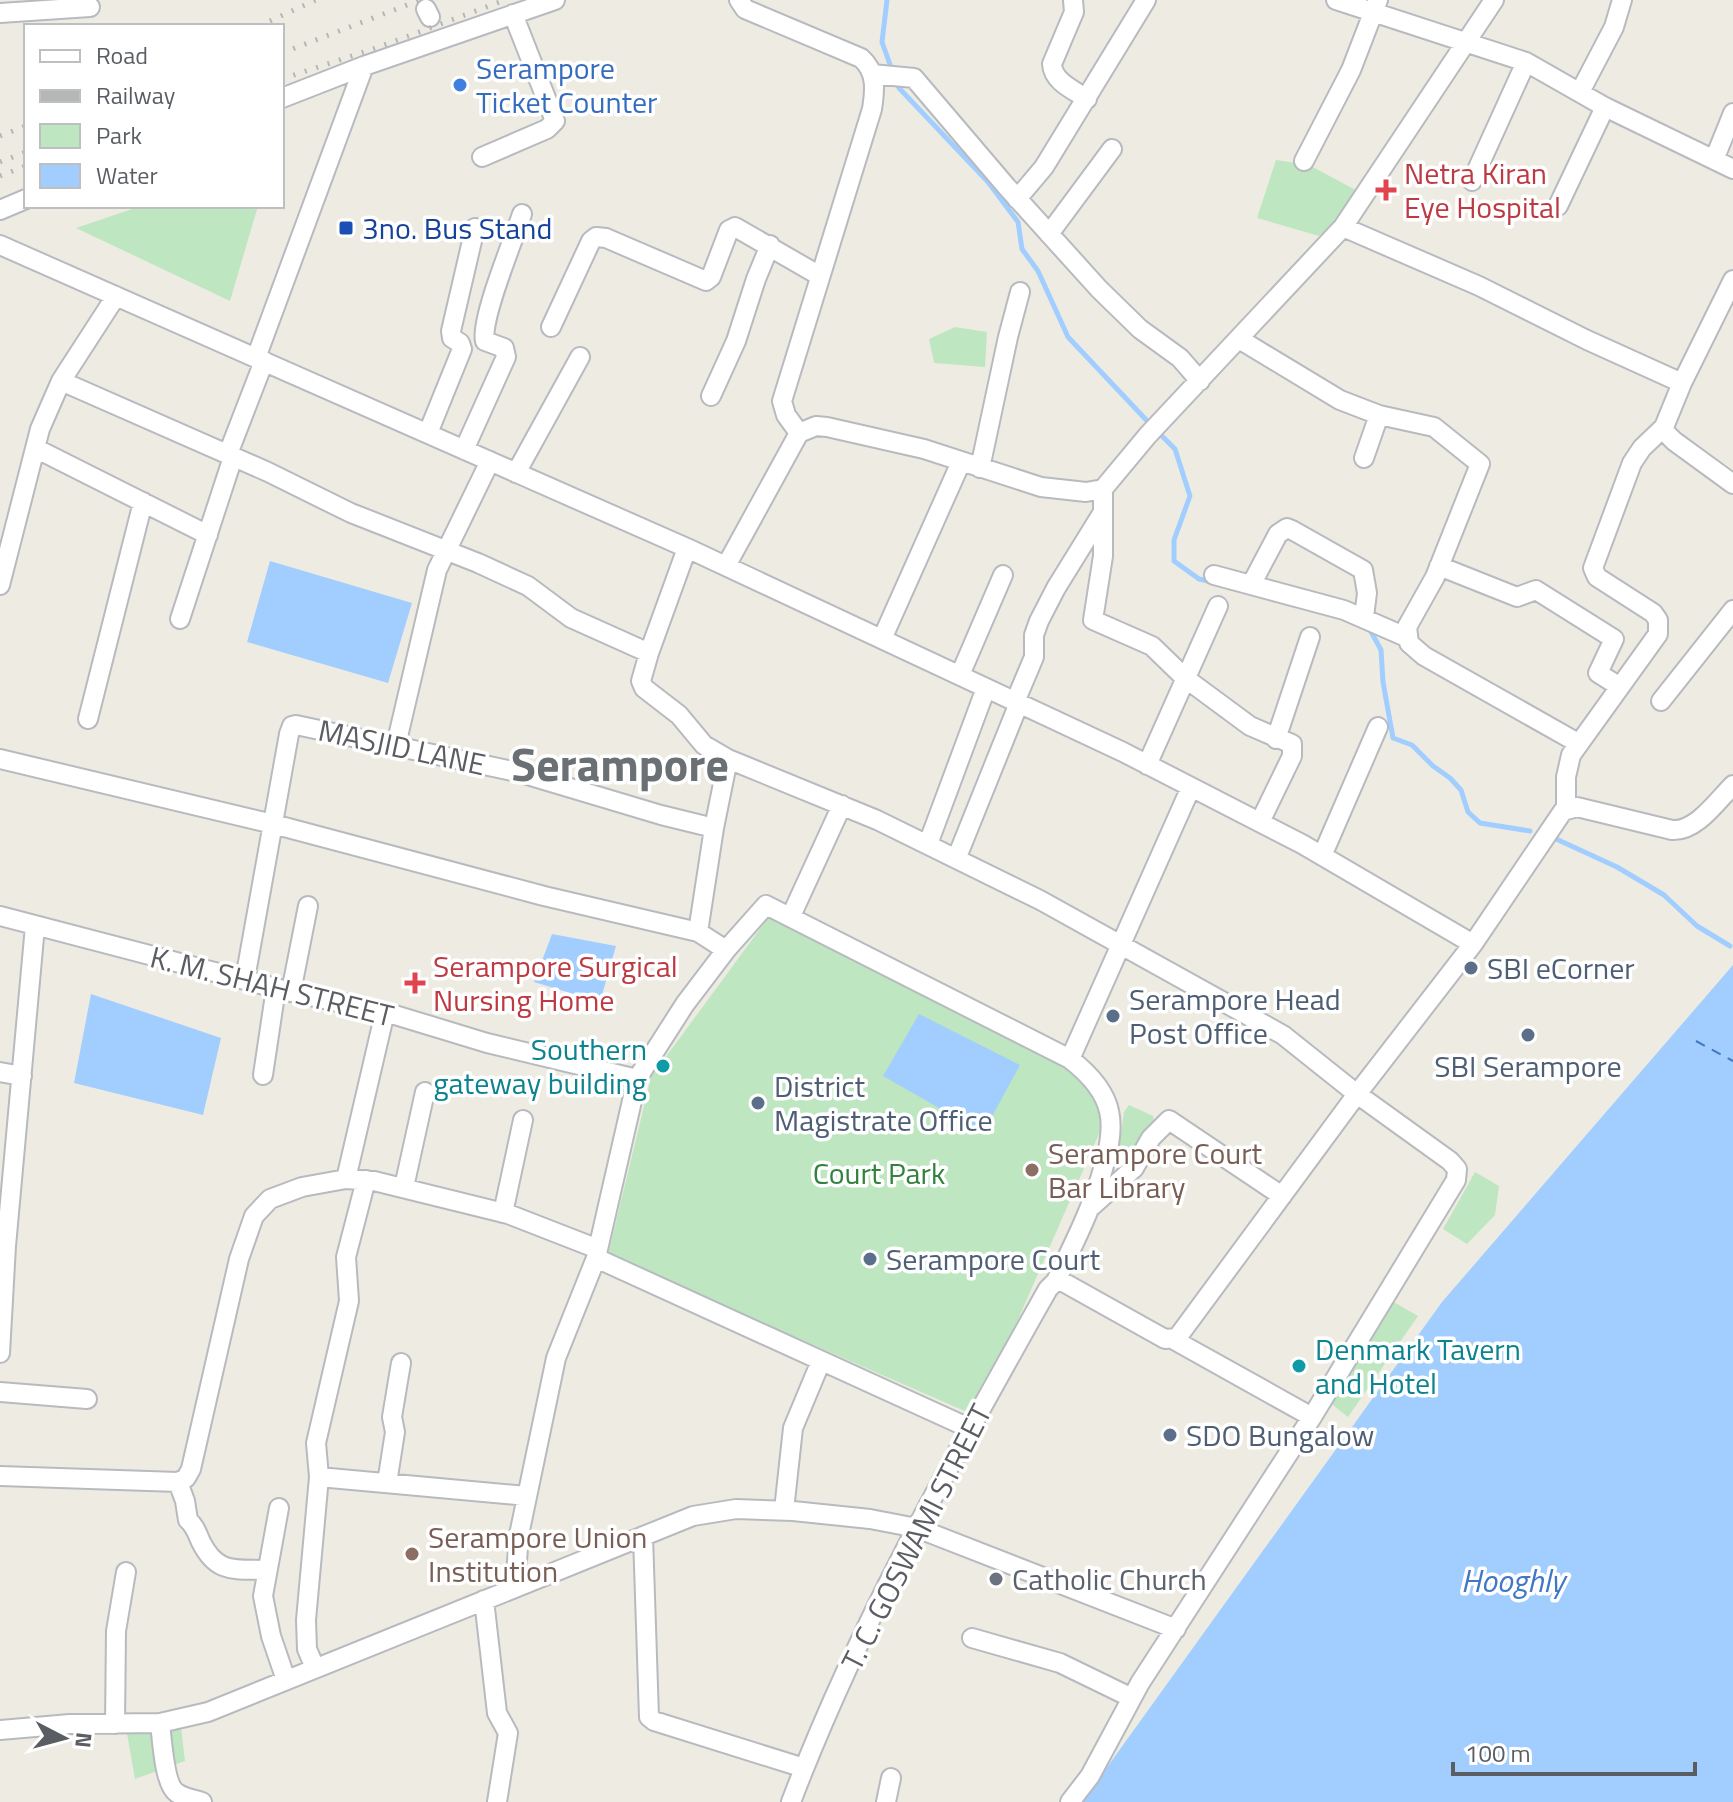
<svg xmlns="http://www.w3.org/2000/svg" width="1733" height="1802" viewBox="0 0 1733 1802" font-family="'Titillium Web',sans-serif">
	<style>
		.green { fill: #bee6c1 }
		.water { fill: #a1ceff }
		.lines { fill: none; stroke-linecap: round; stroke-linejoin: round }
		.stream { stroke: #a1ceff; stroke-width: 5 }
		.ferry { stroke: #4177c4; stroke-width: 2; stroke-dasharray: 10 8; stroke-linecap: butt }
		.minor-casing { stroke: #b7babf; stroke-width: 22 }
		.minor { stroke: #fff; stroke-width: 18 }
		.rail { stroke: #b5b6b6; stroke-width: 5; stroke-dasharray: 2 10; stroke-linecap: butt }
		.shop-dot { fill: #3f7fe0; stroke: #fff; stroke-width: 3 }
		.health-dot { fill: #e0444e; stroke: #fff; stroke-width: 3 }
		.transit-dot { fill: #1a4fb4; stroke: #fff; stroke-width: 3 }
		.service-dot { fill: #5c6f8a; stroke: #fff; stroke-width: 3 }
		.culture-dot { fill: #0f9aa8; stroke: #fff; stroke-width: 3 }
		.education-dot { fill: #8d6e63; stroke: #fff; stroke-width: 3 }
		.worship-dot { fill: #6b7280; stroke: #fff; stroke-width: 3 }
		.labels { text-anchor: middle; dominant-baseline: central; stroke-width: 7; stroke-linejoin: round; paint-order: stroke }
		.shop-label { font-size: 30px; fill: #366cbe; stroke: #fff; text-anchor: start }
		.health-label { font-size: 30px; fill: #be3a42; stroke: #fff; text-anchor: start }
		.transit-label { font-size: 30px; fill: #164399; stroke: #fff; text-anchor: start }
		.street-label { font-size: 30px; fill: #5a5e63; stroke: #fff }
		.service-label { font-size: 30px; fill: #4e5e75; stroke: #fff; text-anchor: start }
		.culture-label { font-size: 30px; fill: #0d838f; stroke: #fff; text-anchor: end }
		.education-label { font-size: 30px; fill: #785e54; stroke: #fff; text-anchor: start }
		.park-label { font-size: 30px; fill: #32823d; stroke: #fff }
		.worship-label { font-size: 30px; fill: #5b616d; stroke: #fff; text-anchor: start }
		.water-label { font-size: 32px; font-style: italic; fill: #4177c4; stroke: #fff }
		.town-label { font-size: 46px; font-weight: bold; fill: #6b7075; stroke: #fff }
	</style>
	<rect width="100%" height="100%" fill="#eeece2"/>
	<!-- green -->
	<path class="green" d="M1276 160 1309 165 1365 195 1319 236 1257 218Z
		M141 206H258L230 301 76 228Z
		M955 327 987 332 985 367 934 363 929 339Z
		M771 914 1088 1063 1102 1127 976 1416 608 1255 651 1077Z
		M1129 1105 1153 1116 1155 1126 1127 1155H1121L1119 1149 1124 1112Z
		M1475 1172 1499 1186 1495 1215 1467 1244 1443 1229Z
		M1392 1301 1418 1316 1348 1417 1329 1402Z
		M181 1727 185 1761 135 1779 126 1728Z"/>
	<!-- water -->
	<path class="water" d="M270 561 412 603 388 683 247 642Z
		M552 934 616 946 600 1002 534 982Z
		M1733 965V1802H1082L1442 1302Z
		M91 994 221 1038 203 1115 74 1083Z
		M919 1014 1020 1065 983 1133 883 1076Z"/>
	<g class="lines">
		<!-- stream -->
		<path class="stream" d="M887 0 882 42 893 73
			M897 82 899 88 988 182 1018 222 1022 249 1038 271 1068 337 1151 425
			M1158 432 1175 449 1190 496 1174 540V561L1199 579 1213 582
			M1369 628 1381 650 1383 682 1393 738 1412 745 1433 766 1450 778 1461 790 1468 812 1480 823 1530 831
			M1554 838 1617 867 1664 895 1697 926 1730 946"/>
		<!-- ferry -->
		<path class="ferry" d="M1696 1041 1733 1061"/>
		<!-- minor casing -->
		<g class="minor-casing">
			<path id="minor" d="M555 0 364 66 256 358 687 548 1123 752 1302 844 1473 944
				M739 0 745 9 861 58C877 72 875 90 872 109L782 401 786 415 799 433
				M1073 0 1074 12 1052 64C1053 82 1074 90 1087 99
				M1336 0 1526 62 1605 107 1733 169
				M1494 0 1343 227 1479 286 1587 340 1682 383
				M426 9 430 17
				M0 13 90 7
				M872 74 914 78 1006 186 1099 289 1140 329 1180 358 1200 381
				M1580 92 1614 27 1622 0
				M282 98 364 66
				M482 157 547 129 555 121 513 14
				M1714 160 1733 113
				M1304 161 1351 70 1378 0
				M1472 181 1526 62
				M1017 199 1044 167 1146 0
				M1558 206 1605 107
				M0 210 26 199
				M1049 234 1112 149
				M0 245 256 358
				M1733 280 1682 383 1664 427 1666 433 1674 441 1733 484
				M551 327 591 241 596 237 606 238 706 281 711 277 729 230 735 227 820 276
				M1239 339 1340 400 1379 415
				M61 381 268 472 351 513 478 563 528 586 571 618 649 653
				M711 396 736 341 756 279 770 245
				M428 433 462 349 460 343 452 338 451 331 475 228
				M35 448 208 535
				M464 450 506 357 504 348 485 341C480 319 514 239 522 214
				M228 454 264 361
				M1364 458 1379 415 1434 427 1480 464 1435 577 1407 627 1409 643 1424 656 1578 743
				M980 468 1008 337 1020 292
				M516 473 580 357
				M1103 489V556L1093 620 1152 646 1185 678 1250 726 1292 744V756L1260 822
				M687 548 649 653 641 681 644 688 679 715 704 745 728 759 877 820 1040 900 1283 1035 1357 1094 1450 1161 1457 1169 1456 1180 1312 1417 1140 1683 1090 1776 1070 1802
				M726 566 799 433 816 426 827 427 924 449 1041 487 1086 492 1103 489 1148 435 1343 227
				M1439 566 1517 597 1536 590 1614 639 1598 673 1620 687
				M1214 575 1344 610 1406 637
				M0 585 40 429 61 381 116 296
				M1251 585 1278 534 1287 528 1292 530 1363 570 1367 593 1364 617
				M180 619 233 457
				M882 639 961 462
				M960 675 1003 575
				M1661 701 1733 610
				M1015 702 1034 657V635L1039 621 1056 588 1103 512
				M88 719 143 502
				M1276 739 1310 637
				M396 745 437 570 490 461
				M0 759 273 824 544 896 698 932 726 950
				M1147 765 1218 606
				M1566 809V777L1571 755 1658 634V620L1653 613 1597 577 1593 568 1632 463 1642 448 1664 427
				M928 844 986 688
				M1322 856 1378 727
				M957 857 1019 703
				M0 916 291 992 385 1012 487 1043 637 1079
				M791 916 842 805
				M698 932 714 828 728 759
				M245 979 289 734 292 726 296 725 517 772 661 815 714 828
				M291 992 308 906
				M1070 1059 1191 787
				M0 1072 22 1076
				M263 1075 276 988
				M346 1179 385 1012
				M404 1187 425 1092
				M1092 1206 1134 1168 1151 1138 1169 1120 1282 1196
				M503 1213 523 1120
				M1056 1281 1063 1282 1165 1339 1177 1338 1357 1094 1473 944 1563 811 1577 807 1672 830C1696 832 1717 801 1733 785
				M1174 1340 1312 1417
				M0 1353 6 1246 35 926
				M0 1392 87 1399
				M0 1476 178 1482 186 1478 191 1469 239 1259 254 1216 270 1199 302 1187 346 1179 374 1181 508 1214 598 1249
				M319 1477 527 1496
				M178 1482 185 1501 188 1520C195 1526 197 1533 201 1542 217 1574 234 1569 266 1570
				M387 1483 395 1432 392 1417 401 1363
				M279 1508 263 1596 271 1636 286 1680
				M784 1510 793 1428 821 1361
				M643 1536 649 1717 654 1721 804 1768
				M515 1587 519 1535 556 1358 596 1258
				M484 1600 497 1713 508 1733 497 1802
				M972 1638 1060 1663 1132 1698
				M315 1668 307 1649 306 1620 319 1477 316 1443 349 1301 346 1257 366 1180
				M160 1723C162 1738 164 1785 177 1793 184 1798 194 1799 202 1802
				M115 1724 116 1631 126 1572
				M0 1730 70 1724 160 1723 208 1712 693 1516 736 1509 793 1511 870 1519 917 1528 1176 1629
				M791 1802C859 1623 954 1456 1048 1289L1056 1281C1072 1247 1089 1214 1100 1179 1117 1125 1118 1096 1070 1059L766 905 726 950 685 1004 637 1079 596 1258 969 1428
				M886 1802 891 1778"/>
		</g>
		<!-- minor -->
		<use href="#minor" class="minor"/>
		<!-- rail -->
		<path class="rail" d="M259 26 316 0
			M282 53 420 0
			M282 79 376 48 505 0
			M0 136 26 126
			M0 162 26 152
			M0 176 26 166"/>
	</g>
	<!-- markers -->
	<circle class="shop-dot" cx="460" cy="85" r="8"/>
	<g class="health-dot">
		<path d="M1382 178h8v8h8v8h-8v8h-8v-8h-8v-8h8z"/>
		<path d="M411 971h8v8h8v8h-8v8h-8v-8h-8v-8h8z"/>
	</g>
	<rect class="transit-dot" x="338" y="220" width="16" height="16" rx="4"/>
	<g class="service-dot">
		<circle cx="1471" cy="968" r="8"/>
		<circle cx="1113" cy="1016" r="8"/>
		<circle cx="1528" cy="1035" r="8"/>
		<circle cx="758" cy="1103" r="8"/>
		<circle cx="870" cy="1259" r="8"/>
		<circle cx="1170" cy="1435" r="8"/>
	</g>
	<g class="culture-dot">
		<circle cx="663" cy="1066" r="8"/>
		<circle cx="1299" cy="1366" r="8"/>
	</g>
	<g class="education-dot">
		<circle cx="1032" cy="1170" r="8"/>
		<circle cx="412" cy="1554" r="8"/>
	</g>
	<circle class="worship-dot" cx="996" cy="1579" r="8"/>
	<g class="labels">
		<!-- shop labels -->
		<g class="shop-label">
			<text x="476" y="68">Serampore<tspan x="476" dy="34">Ticket Counter</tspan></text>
		</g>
		<!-- health labels -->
		<g class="health-label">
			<text x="1404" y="173">Netra Kiran<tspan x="1404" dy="34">Eye Hospital</tspan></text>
			<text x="433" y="966">Serampore Surgical<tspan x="433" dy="34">Nursing Home</tspan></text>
		</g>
		<!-- transit labels -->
		<g class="transit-label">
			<text x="362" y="228">3no. Bus Stand</text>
		</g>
		<!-- street labels -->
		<g class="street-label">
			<text transform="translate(402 747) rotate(12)">MASJID LANE</text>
			<text transform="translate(272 986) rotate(14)">K. M. SHAH STREET</text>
			<text transform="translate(916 1537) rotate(-63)">T. C. GOSWAMI STREET</text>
		</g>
		<!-- service labels -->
		<g class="service-label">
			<text x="1487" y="968">SBI eCorner</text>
			<text x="1129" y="999">Serampore Head<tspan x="1129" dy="34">Post Office</tspan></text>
			<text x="1528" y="1066" text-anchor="middle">SBI Serampore</text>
			<text x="774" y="1086">District<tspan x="774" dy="34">Magistrate Office</tspan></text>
			<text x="886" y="1259">Serampore Court</text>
			<text x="1186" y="1435">SDO Bungalow</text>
		</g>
		<!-- culture labels -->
		<g class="culture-label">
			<text x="647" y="1049">Southern<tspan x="647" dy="34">gateway building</tspan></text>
			<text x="1315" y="1349" text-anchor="start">Denmark Tavern<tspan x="1315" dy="34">and Hotel</tspan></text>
		</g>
		<!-- education labels -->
		<g class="education-label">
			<text x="1048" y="1153">Serampore Court<tspan x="1048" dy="34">Bar Library</tspan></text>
			<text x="428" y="1537">Serampore Union<tspan x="428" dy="34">Institution</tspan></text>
		</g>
		<!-- park labels -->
		<g class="park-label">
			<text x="879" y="1173">Court Park</text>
		</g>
		<!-- worship labels -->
		<g class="worship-label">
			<text x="1012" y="1579">Catholic Church</text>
		</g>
		<!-- water labels -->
		<g class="water-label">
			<text x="1513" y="1580">Hooghly</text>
		</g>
		<!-- town labels -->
		<g class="town-label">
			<text x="620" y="764">Serampore</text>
		</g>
	</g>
	<!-- legend -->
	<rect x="24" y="24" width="260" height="184" fill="#ffffff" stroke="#bdbfc1" stroke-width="2"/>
	<rect x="40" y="50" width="40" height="12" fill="#ffffff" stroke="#bdbfc1" stroke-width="2"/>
	<text x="96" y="64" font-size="24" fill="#5a5e63">Road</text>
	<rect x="40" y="90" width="40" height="12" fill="#b5b6b6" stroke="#bdbfc1" stroke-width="2"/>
	<text x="96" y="104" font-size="24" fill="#5a5e63">Railway</text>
	<rect x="40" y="124" width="40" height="24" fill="#bee6c1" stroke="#bdbfc1" stroke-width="2"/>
	<text x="96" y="144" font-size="24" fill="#5a5e63">Park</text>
	<rect x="40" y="164" width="40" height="24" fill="#a1ceff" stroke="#bdbfc1" stroke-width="2"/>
	<text x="96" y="184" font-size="24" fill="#5a5e63">Water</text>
	<!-- north arrow -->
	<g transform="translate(64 1738) rotate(96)" stroke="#ffffff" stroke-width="6" paint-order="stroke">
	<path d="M0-6L14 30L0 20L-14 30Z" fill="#5a5e63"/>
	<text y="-12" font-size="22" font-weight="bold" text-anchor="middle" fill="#5a5e63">N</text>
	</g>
	<!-- scale -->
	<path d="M1453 1762v12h242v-12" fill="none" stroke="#5a5e63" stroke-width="4"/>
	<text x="1465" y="1762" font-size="24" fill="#5a5e63" stroke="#ffffff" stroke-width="6" paint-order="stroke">100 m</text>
</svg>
